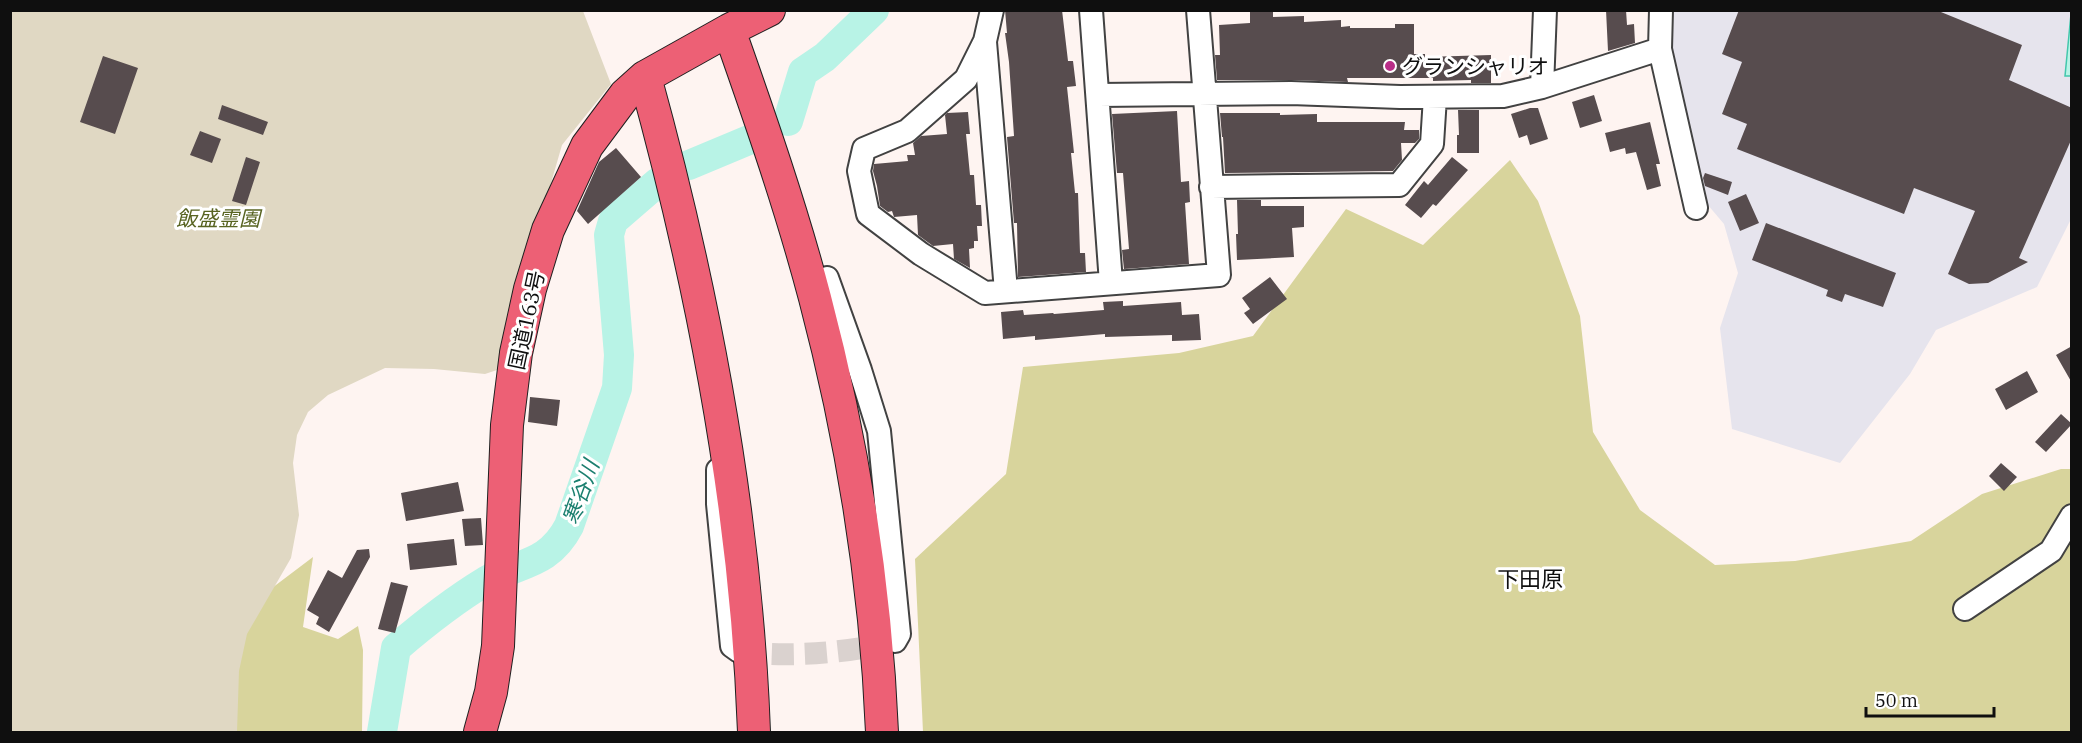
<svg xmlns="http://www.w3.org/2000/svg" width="2082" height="743" viewBox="0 0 2082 743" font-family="'IBM Plex Serif','Noto Sans JP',serif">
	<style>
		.industrial { fill: #e6e4ed }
		.forest { fill: #d8d49c }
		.cemetery { fill: #e0d8c3 }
		.water { fill: #b8f3e6; stroke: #42c7ac; stroke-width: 1.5 }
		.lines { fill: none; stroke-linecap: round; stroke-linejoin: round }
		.river { stroke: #b8f3e6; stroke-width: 30 }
		.building { fill: #574c4e }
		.minor-tunnel { stroke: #dad2cf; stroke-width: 22; stroke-dasharray: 22 11; stroke-linecap: butt }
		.minor-casing { stroke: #424242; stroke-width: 26 }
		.highway-casing { stroke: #202020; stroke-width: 34 }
		.minor { stroke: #fff; stroke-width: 22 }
		.highway { stroke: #ed6075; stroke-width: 32 }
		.poi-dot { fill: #b92d88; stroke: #fff; stroke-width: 2 }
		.labels { text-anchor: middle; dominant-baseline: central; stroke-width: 6; stroke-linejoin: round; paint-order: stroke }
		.poi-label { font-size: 21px; fill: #0f0f0f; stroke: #fff; text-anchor: start }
		.park-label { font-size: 21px; font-style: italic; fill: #586422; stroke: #fff }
		.street-label { font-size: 21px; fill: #0f0f0f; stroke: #fff }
		.water-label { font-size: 22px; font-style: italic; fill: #1b7f6f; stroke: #fff }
		.neighbourhood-label { font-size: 22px; fill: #0f0f0f; stroke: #fff }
	</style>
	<rect width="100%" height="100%" fill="#fef4f1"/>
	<!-- industrial -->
	<path class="industrial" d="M1671 11H2071V219L2037 287 1936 330 1910 374 1840 463 1732 429 1720 328 1738 273 1724 224 1702 198 1673 52Z"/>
	<!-- forest -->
	<path class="forest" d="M1510 160 1538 201 1580 316 1593 432 1640 510 1715 565 1795 561 1911 541 1982 494 2061 469H2071V732H923L915 559 1006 474 1023 367 1179 353 1253 336 1346 209 1423 245Z
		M313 557 303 627 338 639 358 626 363 650 362 732H232L233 652 272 588Z"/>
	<!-- cemetery -->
	<path class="cemetery" d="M10 11H583L611 84 562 145 497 370 485 374 434 369 385 368 328 395 308 412 297 435 293 463 299 515 291 558 247 634 239 671 237 732H11Z"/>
	<!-- water -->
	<path class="water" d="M2071 14V76H2065Z"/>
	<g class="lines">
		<!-- river -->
		<path class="river" d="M788 121 803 72 825 57 874 10
			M689 165 756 137
			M382 732 396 648C424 624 453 601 486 581 519 562 548 566 569 526L617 388 619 355 609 235 613 221 657 183"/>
	</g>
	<!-- building -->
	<path class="building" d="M1005 10H1062L1068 61H1073L1076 86 1067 87 1074 153H1071L1075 193H1078L1080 253H1085L1086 272 1018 277 1017 223H1014L1007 137 1014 136 1009 62 1005 33H1007Z
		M1606 10H1626L1627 25 1634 24 1635 43 1608 51Z
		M1739 10H1936L2022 45 2009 80 2072 108V138L2019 258 2028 262 1988 283 1969 284 1948 274 1975 211 1914 188 1904 214 1737 149 1747 124 1722 114 1742 62 1722 54Z
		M1273 11V17L1304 16V22L1341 20V27L1350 26V28H1395V24H1414V54H1425V57L1491 55V83H1471V80L1433 81V78H1347L1348 82 1291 80H1217L1215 55H1220L1219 25 1250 23V12Z
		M103 56 138 68 115 134 80 122Z
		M1594 95 1602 121 1580 128 1572 102Z
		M222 105 268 122 263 135 218 119Z
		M1530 108H1538L1548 139 1530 145 1527 135 1519 138 1511 114Z
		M1458 110H1479V153H1457V135H1459Z
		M1177 111 1181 182 1189 181 1190 202 1185 203 1189 264 1124 269 1122 250 1129 249 1123 173H1117L1112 114Z
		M968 112 970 134H966L970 175H974L976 205H981L982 226H977L978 241H974V248L969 249 970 268 954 259 953 244 933 246 918 235 917 215 894 217 892 211 888 212 880 206 877 186 873 171 874 164 908 161 907 155H915L913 143 921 136 947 134 945 115 947 113Z
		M1220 113H1280V115L1317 114V122H1405L1404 130H1419V139L1415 143H1401L1402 160 1393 171 1225 173 1223 137H1222Z
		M1650 122 1660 164H1656L1661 186 1647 190 1636 152 1626 154 1625 148 1610 152 1605 133Z
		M200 131 221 139 212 163 190 155Z
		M616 148 641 177 588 224 577 211 599 162Z
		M246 157 260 162 246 205 232 201Z
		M1452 157 1468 170 1436 206 1433 204 1421 218 1405 205 1424 181 1428 185Z
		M1705 173 1732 182 1728 195 1705 186 1703 178Z
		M1746 194 1759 223 1740 231 1728 202Z
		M1237 200H1261V206H1304V227L1292 228 1294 257 1237 260 1236 234H1238Z
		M1766 223 1896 273 1883 307 1845 294 1842 302 1826 296 1828 290 1752 260Z
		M1270 277 1287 299 1253 324 1244 313 1250 309 1242 298Z
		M1123 301V306L1181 302 1182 315 1199 314 1201 340 1172 341V335L1105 337V334L1035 340V336L1003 339 1001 312 1023 310 1024 315 1053 313 1054 314 1104 310 1103 302Z
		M2072 346V383L2056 355Z
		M2027 371 2038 392 2006 410 1995 389Z
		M530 397 560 400 557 426 528 422Z
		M2061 414 2072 424 2046 452 2035 442Z
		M2001 463 2017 477 2004 491 1989 476Z
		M458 482 464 511 406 521 401 493Z
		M481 518 483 545 465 546 462 519Z
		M454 539 457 565 410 570 407 544Z
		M369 549 370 557 329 632 316 624 319 617 307 610 328 570 342 578 357 550Z
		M391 582 408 586 395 633 378 629Z"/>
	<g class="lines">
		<!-- minor-tunnel -->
		<path class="minor-tunnel" d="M739 651C782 658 848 653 890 642"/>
		<!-- minor casing -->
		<g class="minor-casing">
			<path id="minor" d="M992 10 985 41 966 79 907 131 864 149 859 171 868 214 921 254 985 293 1219 275 1198 10
				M1091 10 1111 283
				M1661 10 1660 49 1696 208
				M985 42 1006 291
				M1542 87 1545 10
				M1098 95 1291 93 1400 97 1503 96 1542 87 1660 49
				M1211 187 1399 185 1432 144 1435 97
				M827 278 860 370 879 431 899 634 895 641
				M718 470V504L732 646 739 651
				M1965 609 2051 551 2072 516"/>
		</g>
		<!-- highway casing -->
		<g class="highway-casing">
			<path id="highway" d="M729 30C760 118 791 207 815 298 852 438 876 588 882 732
				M645 77C704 291 746 510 754 732
				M480 732 491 692 498 646 507 425 516 353 530 289 548 230 587 146 625 95 645 77 729 30 769 10"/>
		</g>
		<!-- minor -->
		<use href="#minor" class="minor"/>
		<!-- highway -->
		<use href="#highway" class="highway"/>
	</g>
	<!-- markers -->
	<circle class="poi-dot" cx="1390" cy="66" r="6"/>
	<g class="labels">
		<!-- poi labels -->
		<g class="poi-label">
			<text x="1402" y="66">グランシャリオ</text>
		</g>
		<!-- park labels -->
		<g class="park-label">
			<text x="218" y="218">飯盛霊園</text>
		</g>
		<!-- street labels -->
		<g class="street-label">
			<text transform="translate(526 320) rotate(-78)">国道163号</text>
		</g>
		<!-- water labels -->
		<g class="water-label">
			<text transform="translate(580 492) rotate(-70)">寒谷川</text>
		</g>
		<!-- neighbourhood labels -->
		<g class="neighbourhood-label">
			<text x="1530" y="578">下田原</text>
		</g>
	</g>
	<!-- border -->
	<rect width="2082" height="743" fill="none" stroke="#0f0f0f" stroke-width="24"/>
	<!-- scale -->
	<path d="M1866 707v9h128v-9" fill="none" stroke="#0f0f0f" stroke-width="3"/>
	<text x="1875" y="707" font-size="18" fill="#0f0f0f" stroke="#ffffff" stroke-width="4.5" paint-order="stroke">50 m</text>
</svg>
